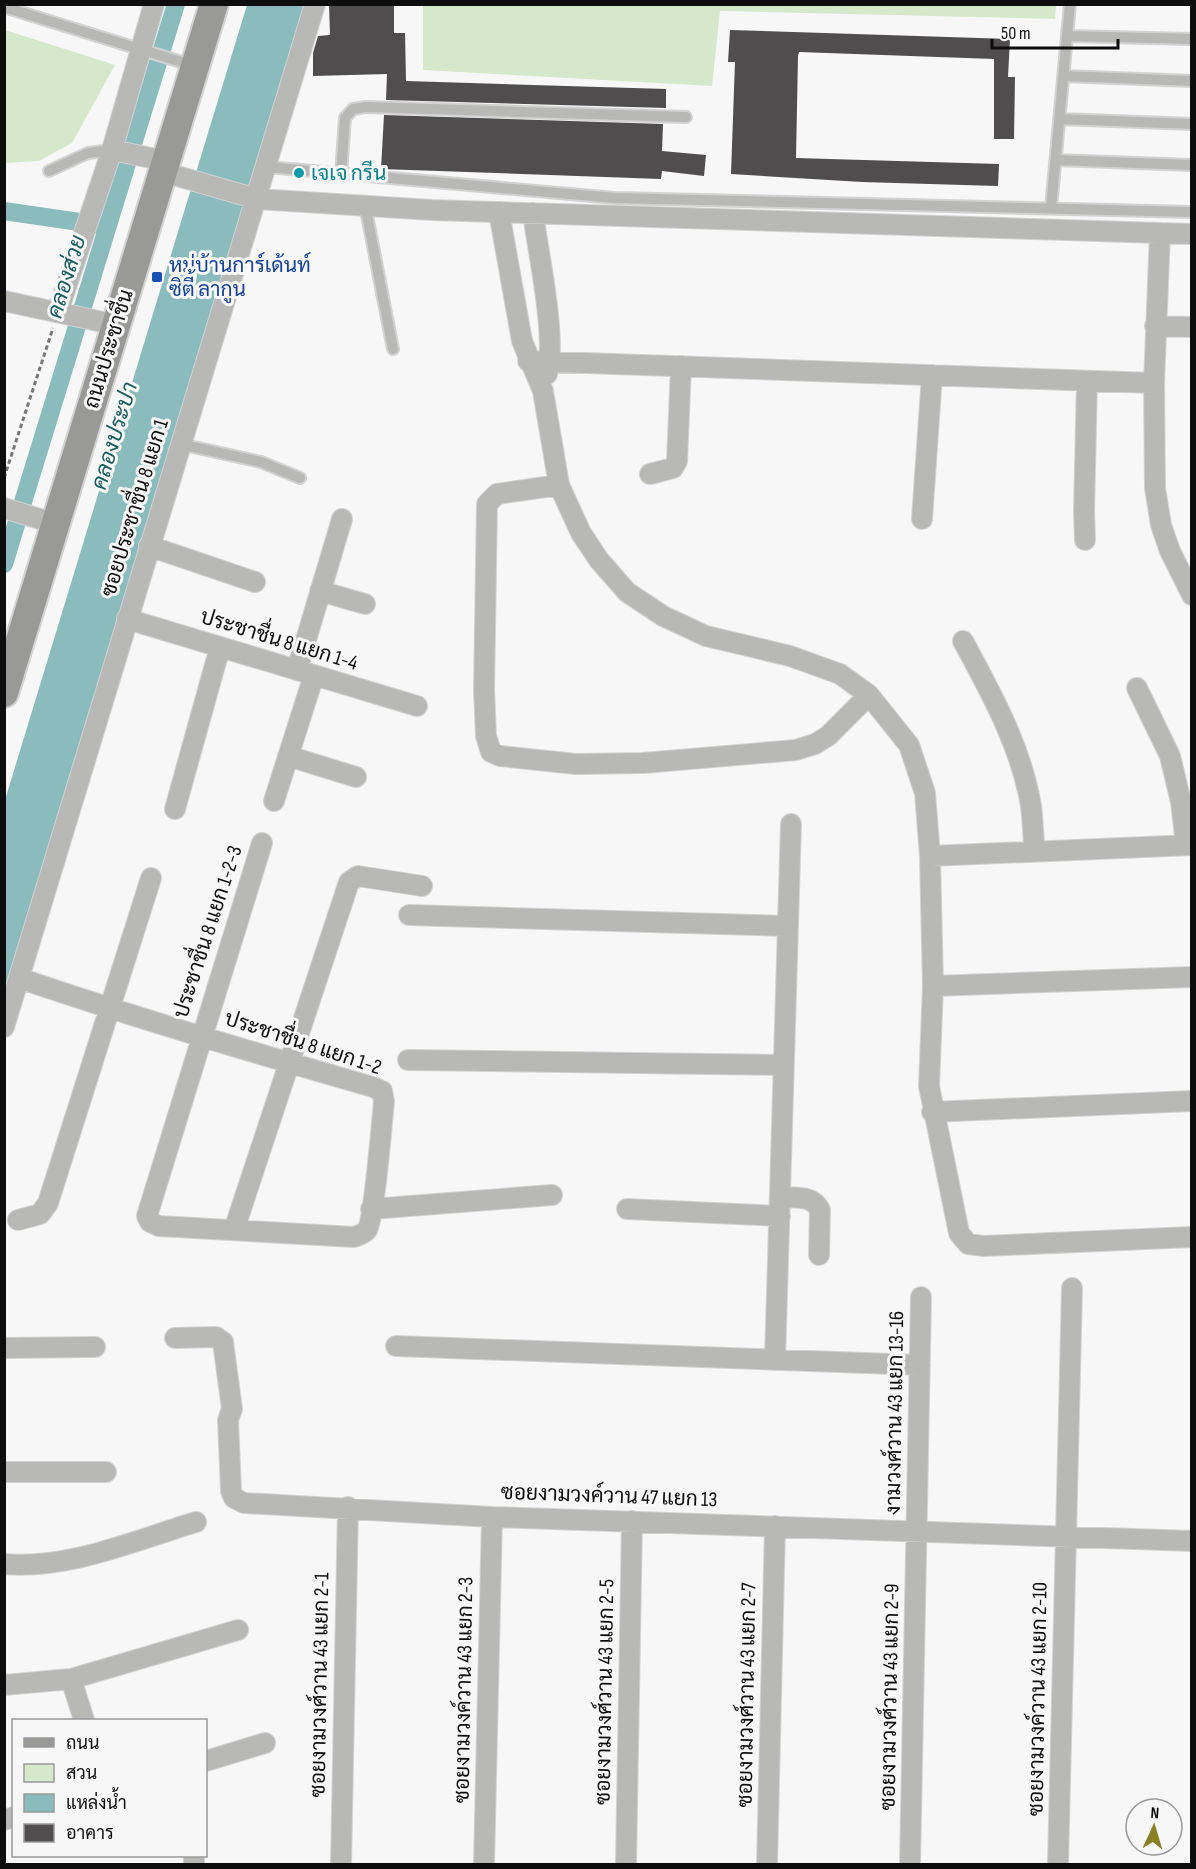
<svg xmlns="http://www.w3.org/2000/svg" width="1196" height="1869" viewBox="0 0 1196 1869" font-family="'Sofia Sans Condensed',Sarabun,sans-serif">
	<style>
		.green { fill: #d5e8cb }
		.water { fill: #8abbbd }
		.lines { fill: none; stroke-linecap: round; stroke-linejoin: round }
		.canal { stroke: #8abbbd; stroke-width: 18 }
		.building { fill: #4f4d4d }
		.lane-casing { stroke: #d2d2d3; stroke-width: 14 }
		.street-casing { stroke: #d2d2d3; stroke-width: 22 }
		.secondary-casing { stroke: #d2d2d3; stroke-width: 32 }
		.path { stroke: #787879; stroke-width: 3; stroke-dasharray: 4.5 3; stroke-linecap: butt }
		.lane { stroke: #b8b8b7; stroke-width: 10 }
		.street { stroke: #b8b8b7; stroke-width: 20 }
		.secondary { stroke: #999998; stroke-width: 28 }
		.culture-dot { fill: #0f9aa8; stroke: #f7f7f8; stroke-width: 2 }
		.transit-dot { fill: #1a4fb4; stroke: #f7f7f8; stroke-width: 2 }
		.labels { text-anchor: middle; dominant-baseline: central; stroke-width: 6; stroke-linejoin: round; paint-order: stroke }
		.culture-label { font-size: 21px; fill: #0d838f; stroke: #f7f7f8; text-anchor: start }
		.transit-label { font-size: 21px; fill: #164399; stroke: #f7f7f8; text-anchor: start }
		.street-label { font-size: 21px; fill: #0d0d0e; stroke: #f7f7f8 }
		.water-label { font-size: 22px; font-style: italic; fill: #175b5f; stroke: #f7f7f8 }
	</style>
	<rect width="100%" height="100%" fill="#f7f7f8"/>
	<!-- green -->
	<path class="green" d="M423 5V4L1056 5 1055 19 720 11 712 86 423 70Z
		M5 30 115 65 72 143 39 161 5 163Z"/>
	<!-- water -->
	<path class="water" d="M247 5H310L5 1005V800Z"/>
	<g class="lines">
		<!-- canal -->
		<path class="canal" d="M4 211 100 225
			M4 564 176 4"/>
	</g>
	<!-- building -->
	<path class="building" d="M329 4H394V33H405L406 81 666 89V108L386 100 387 74 313 76V53L318 36 330 35Z
		M730 30 1010 39 1008 77H1015L1014 139H994V59L799 52 798 56 796 158 999 164 998 186 862 182 731 174 735 62H728Z
		M384 115 663 124 662 151 706 155 704 176 662 171 661 179 381 169Z"/>
	<g class="lines">
		<!-- lane casing -->
		<g class="lane-casing">
			<path id="lane" d="M4 7 194 66
				M1068 36 1192 39
				M1064 76 1192 81
				M1060 119 1192 124
				M1056 160 1192 165
				M267 167 615 198 1192 212
				M49 171 88 153 112 150
				M341 174 345 118 353 109 366 107 686 117
				M365 205 393 349
				M1051 208 1070 4
				M180 444 261 462 300 478"/>
		</g>
		<!-- street casing -->
		<g class="street-casing">
			<path id="street" d="M112 150 166 161
				M163 172 257 199 432 210 1192 234
				M499 212 522 341 543 391 559 485 581 533 599 560 627 592 663 616 706 636 790 656 840 674 869 695 909 745 925 793 930 856 933 986 929 1086 959 1233 968 1244 984 1246 1192 1237
				M533 213C538 253 557 337 547 374
				M1160 233 1154 383 1155 488 1161 525 1170 551 1192 595
				M4 301 117 325
				M58 311 112 150 154 4
				M1155 326 1192 327
				M528 361 1154 383
				M650 474 673 468 677 461 681 366
				M559 485 497 494 487 504 484 690 486 736 491 752 500 756 576 764 643 763 796 750 815 744 828 736 869 695
				M4 508 56 524
				M922 519 932 375
				M1085 540 1084 511 1087 381
				M149 546 255 582
				M320 591 365 604
				M127 619 417 706
				M963 641C991 693 1021 746 1031 806 1033 821 1033 837 1035 852
				M297 670 342 519
				M1137 688 1170 756 1181 802 1186 845
				M288 756 356 777
				M274 801 314 675
				M175 809 220 647
				M930 856 1192 845
				M409 915 786 926
				M19 978C136 1018 254 1053 373 1087L382 1091 384 1101C382 1122 374 1219 367 1230 364 1234 359 1235 354 1237L159 1226 150 1222 147 1216 262 843
				M933 986 1192 977
				M4 1027 315 4
				M408 1060 783 1065
				M932 1112 1192 1101
				M781 1197C795 1198 813 1195 820 1210L819 1255
				M371 1209 552 1195
				M627 1209 780 1216
				M18 1220 40 1214 48 1203 151 878
				M234 1230 349 882 358 876 422 886
				M175 1338 216 1337 223 1342 232 1409 228 1420 231 1491 234 1498 244 1503 492 1517 1192 1541
				M396 1346 920 1365
				M4 1348 95 1347
				M775 1360 791 824
				M4 1472H106
				M4 1564C68 1570 136 1540 196 1522
				M71 1679 84 1720
				M4 1685 71 1679 238 1630
				M206 1761 265 1743
				M4 1820 14 1817
				M194 1864V1856
				M341 1864 348 1507
				M484 1864 492 1517
				M626 1864 632 1521
				M767 1864 775 1526
				M910 1864 921 1297
				M1058 1864 1072 1288"/>
		</g>
		<!-- secondary casing -->
		<g class="secondary-casing">
			<path id="secondary" d="M4 693 214 4"/>
		</g>
		<!-- path -->
		<path class="path" d="M4 478 53 328"/>
		<!-- lane -->
		<use href="#lane" class="lane"/>
		<!-- street -->
		<use href="#street" class="street"/>
		<!-- secondary -->
		<use href="#secondary" class="secondary"/>
	</g>
	<!-- markers -->
	<circle class="culture-dot" cx="299" cy="173" r="6"/>
	<rect class="transit-dot" x="151" y="271" width="12" height="12" rx="3"/>
	<g class="labels">
		<!-- culture labels -->
		<g class="culture-label">
			<text x="311" y="173">เจเจ กรีน</text>
		</g>
		<!-- transit labels -->
		<g class="transit-label">
			<text x="169" y="265">หมู่บ้านการ์เด้นท์<tspan x="169" dy="24">ซิตี้ ลากูน</tspan></text>
		</g>
		<!-- street labels -->
		<g class="street-label">
			<text transform="translate(109 349) rotate(-73)">ถนนประชาชื่น</text>
			<text transform="translate(135 508) rotate(-73)">ซอยประชาชื่น 8 แยก 1</text>
			<text transform="translate(279 640) rotate(17)">ประชาชื่น 8 แยก 1-4</text>
			<text transform="translate(208 932) rotate(-72)">ประชาชื่น 8 แยก 1-2-3</text>
			<text transform="translate(303 1043) rotate(18)">ประชาชื่น 8 แยก 1-2</text>
			<text transform="translate(895 1413) rotate(-89)">งามวงศ์วาน 43 แยก 13-16</text>
			<text transform="translate(609 1496) rotate(2)">ซอยงามวงค์วาน 47 แยก 13</text>
			<text transform="translate(320 1685) rotate(-89)">ซอยงามวงศ์วาน 43 แยก 2-1</text>
			<text transform="translate(464 1690) rotate(-89)">ซอยงามวงค์วาน 43 แยก 2-3</text>
			<text transform="translate(605 1692) rotate(-89)">ซอยงามวงศ์วาน 43 แยก 2-5</text>
			<text transform="translate(747 1695) rotate(-89)">ซอยงามวงศ์วาน 43 แยก 2-7</text>
			<text transform="translate(890 1697) rotate(-89)">ซอยงามวงศ์วาน 43 แยก 2-9</text>
			<text transform="translate(1038 1699) rotate(-89)">ซอยงามวงค์วาน 43 แยก 2-10</text>
		</g>
		<!-- water labels -->
		<g class="water-label">
			<text transform="translate(67 277) rotate(-73)">คลองส่วย</text>
			<text transform="translate(115 436) rotate(-73)">คลองประปา</text>
		</g>
	</g>
	<!-- border -->
	<rect width="1196" height="1869" fill="none" stroke="#0d0d0e" stroke-width="12"/>
	<!-- legend -->
	<rect x="12" y="1719" width="195" height="138" fill="#f7f7f8" stroke="#99999a" stroke-width="1.5"/>
	<rect x="24" y="1738" width="30" height="9" fill="#999998" stroke="#99999a" stroke-width="1.5"/>
	<text x="66" y="1749" font-size="18" fill="#0d0d0e">ถนน</text>
	<rect x="24" y="1764" width="30" height="18" fill="#d5e8cb" stroke="#99999a" stroke-width="1.5"/>
	<text x="66" y="1779" font-size="18" fill="#0d0d0e">สวน</text>
	<rect x="24" y="1794" width="30" height="18" fill="#8abbbd" stroke="#99999a" stroke-width="1.5"/>
	<text x="66" y="1809" font-size="18" fill="#0d0d0e">แหล่งน้ำ</text>
	<rect x="24" y="1824" width="30" height="18" fill="#4f4d4d" stroke="#99999a" stroke-width="1.5"/>
	<text x="66" y="1839" font-size="18" fill="#0d0d0e">อาคาร</text>
	<!-- north arrow -->
	<g transform="translate(1154 1827) rotate(4)"><circle r="28" fill="#f7f7f8" stroke="#99999a" stroke-width="1.5"/>
	<path d="M0-4.5L10 22L0 15L-10 22Z" fill="#8b7f25"/>
	<text y="-9" font-size="16" font-weight="bold" text-anchor="middle" fill="#0d0d0e">N</text>
	</g>
	<!-- scale -->
	<path d="M992 39v9h126v-9" fill="none" stroke="#0d0d0e" stroke-width="3"/>
	<text x="1001" y="39" font-size="18" fill="#0d0d0e" stroke="#f7f7f8" stroke-width="4.5" paint-order="stroke">50 m</text>
</svg>
